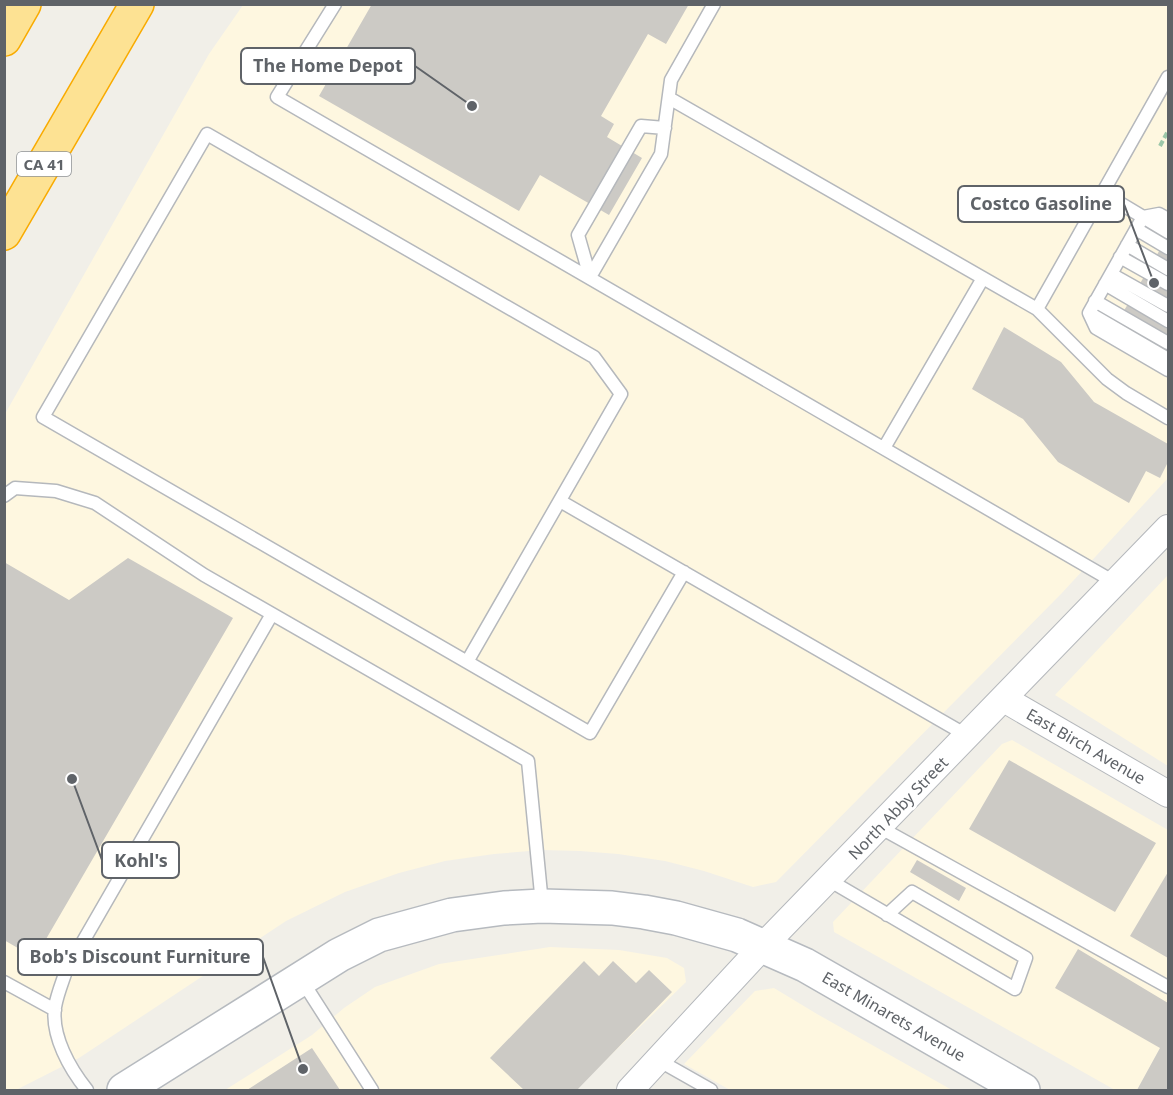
<svg xmlns="http://www.w3.org/2000/svg" width="1173" height="1095" viewBox="0 0 1173 1095" font-family="'Noto Sans',sans-serif">
	<style>
		.commercial { fill: #fef7e0 }
		.building { fill: #cccac5 }
		.lines { fill: none; stroke-linecap: round; stroke-linejoin: round }
		.service-casing { stroke: #b5b8bc; stroke-width: 15 }
		.minor-casing { stroke: #b5b8bc; stroke-width: 28 }
		.secondary-casing { stroke: #b6babf; stroke-width: 36 }
		.motorway-casing { stroke: #f9ab00; stroke-width: 36 }
		.path { stroke: #9cc7a9; stroke-width: 4; stroke-dasharray: 6 3; stroke-linecap: butt }
		.service { stroke: #fff; stroke-width: 12 }
		.minor { stroke: #fff; stroke-width: 26 }
		.secondary { stroke: #fff; stroke-width: 33 }
		.motorway { stroke: #fde293; stroke-width: 33 }
		.labels { text-anchor: middle; dominant-baseline: central; stroke-width: 6; stroke-linejoin: round; paint-order: stroke }
		.shield { fill: #fff; stroke: #8f9295; stroke-width: 1.5 }
		.shield-label { font-size: 15px; font-weight: bold; fill: #5f6368 }
		.street-label { font-size: 16px; fill: #5f6368; stroke: #fff }
		.leader { fill: none; stroke: #5f6368; stroke-width: 2 }
		.callout-dot { fill: #5f6368; stroke: #fff; stroke-width: 2 }
		.callout { fill: #fff; stroke: #5f6368; stroke-width: 2 }
		.callout-label { font-size: 18px; text-anchor: middle; font-weight: bold; fill: #5f6368 }
	</style>
	<rect width="100%" height="100%" fill="#f1efe8"/>
	<!-- commercial -->
	<path class="commercial" d="M243 5H1168V478L1061 594 776 882 753 887 704 871 665 861 618 854 580 851 542 850 494 854 445 861 399 873 345 892 286 921 79 1058 16 1090H5V414L209 54Z
		M1168 575V766L1055 695Z
		M1012 740 1168 830V1034L1137 1090H1115L834 932 833 922 1002 744Z
		M550 947 619 950 667 958 684 968 686 982 575 1090H225L312 1035 344 1008 375 987 439 964Z
		M774 988 817 1014 952 1090H730L684 1064 755 991Z"/>
	<!-- building -->
	<path class="building" d="M372 4H689L666 44 648 34 601 116 614 124 607 137 642 158 609 215 540 175 519 211 319 96Z
		M1168 236V353L1112 331Z
		M1004 327 1061 362 1094 402 1168 444V462L1160 478 1146 471 1129 503 1058 462 1023 419 972 389Z
		M128 558 233 618 35 958 4 940V562L69 600Z
		M1009 760 1156 843 1115 912 969 829Z
		M917 860 966 888 959 901 910 872Z
		M1168 872V958L1130 936Z
		M1078 949 1168 1003V1090H1137L1160 1048 1055 988Z
		M584 961 599 976 613 961 636 983 649 970 672 992 577 1090H524L490 1058Z
		M312 1048 340 1090H247Z"/>
	<g class="lines">
		<!-- service casing -->
		<g class="service-casing">
			<path id="service" d="M335 4 277 97 1116 583
				M669 98 1037 309 1107 379 1126 393 1168 418
				M1143 217 1168 232
				M1143 217 1159 214 1168 219
				M1136 229 1168 248
				M1127 245 1168 269
				M1120 257 1168 284
				M1111 274 1168 306
				M590 277 661 154 671 80 714 4
				M590 277 578 235 641 126 665 128
				M1105 284 1168 321
				M1095 301 1168 343
				M1037 309 1168 77
				M1089 313 1143 217 1103 193
				M1089 313 1096 328 1168 370
				M1089 313 1168 359
				M884 448 983 278
				M4 496 15 488 56 491 95 503 204 575 528 761 542 904
				M560 501 968 736
				M467 662 621 394 594 357 207 134 43 417 590 733 684 572
				M879 827 1168 987
				M827 879 1015 989 1026 958 912 892 887 915
				M301 979 372 1090
				M4 982 55 1010
				M658 1060 711 1090
				M87 1090C70 1069 51 1036 55 1007 57 995 62 983 66 971L272 614"/>
		</g>
		<!-- minor casing -->
		<g class="minor-casing">
			<path id="minor" d="M1004 699 1168 794
				M630 1090 764 945 1168 528"/>
		</g>
		<!-- secondary casing -->
		<g class="secondary-casing">
			<path id="secondary" d="M124 1090 339 955 379 935 452 915 504 908 542 906 612 908 644 912 676 918 737 935 805 965 1023 1090"/>
		</g>
		<!-- motorway casing -->
		<g class="motorway-casing">
			<path id="motorway" d="M4 39 24 4
				M4 233 137 4"/>
		</g>
		<!-- path -->
		<path class="path" d="M1160 146 1168 131"/>
		<!-- service -->
		<use href="#service" class="service"/>
		<!-- minor -->
		<use href="#minor" class="minor"/>
		<!-- secondary -->
		<use href="#secondary" class="secondary"/>
		<!-- motorway -->
		<use href="#motorway" class="motorway"/>
	</g>
	<g class="labels">
		<!-- shield labels -->
		<rect class="shield" x="17" y="152" width="54" height="24" rx="4.5"/>
		<g class="shield-label">
			<text x="44" y="164">CA 41</text>
		</g>
		<!-- street labels -->
		<g class="street-label">
			<text transform="translate(1086 746) rotate(30)">East Birch Avenue</text>
			<text transform="translate(898 808) rotate(-46)">North Abby Street</text>
			<text transform="translate(894 1016) rotate(30)">East Minarets Avenue</text>
		</g>
	</g>
	<!-- callouts -->
	<path class="leader" d="M472 106L415 66M1154 283L1124 204M72 779L102 860M303 1069L263 957"/>
	<g class="callout-dot">
		<circle cx="472" cy="106" r="6"/>
		<circle cx="1154" cy="283" r="6"/>
		<circle cx="72" cy="779" r="6"/>
		<circle cx="303" cy="1069" r="6"/>
	</g>
	<g class="callout">
		<rect x="241" y="48" width="174" height="36" rx="6"/>
		<rect x="958" y="186" width="166" height="36" rx="6"/>
		<rect x="102" y="842" width="77" height="36" rx="6"/>
		<rect x="18" y="939" width="245" height="36" rx="6"/>
	</g>
	<g class="callout-label">
		<text x="328" y="72">The Home Depot</text>
		<text x="1041" y="210">Costco Gasoline</text>
		<text x="141" y="867">Kohl's</text>
		<text x="140" y="963">Bob's Discount Furniture</text>
	</g>
	<!-- border -->
	<rect width="1173" height="1095" fill="none" stroke="#5f6368" stroke-width="12"/>
</svg>
